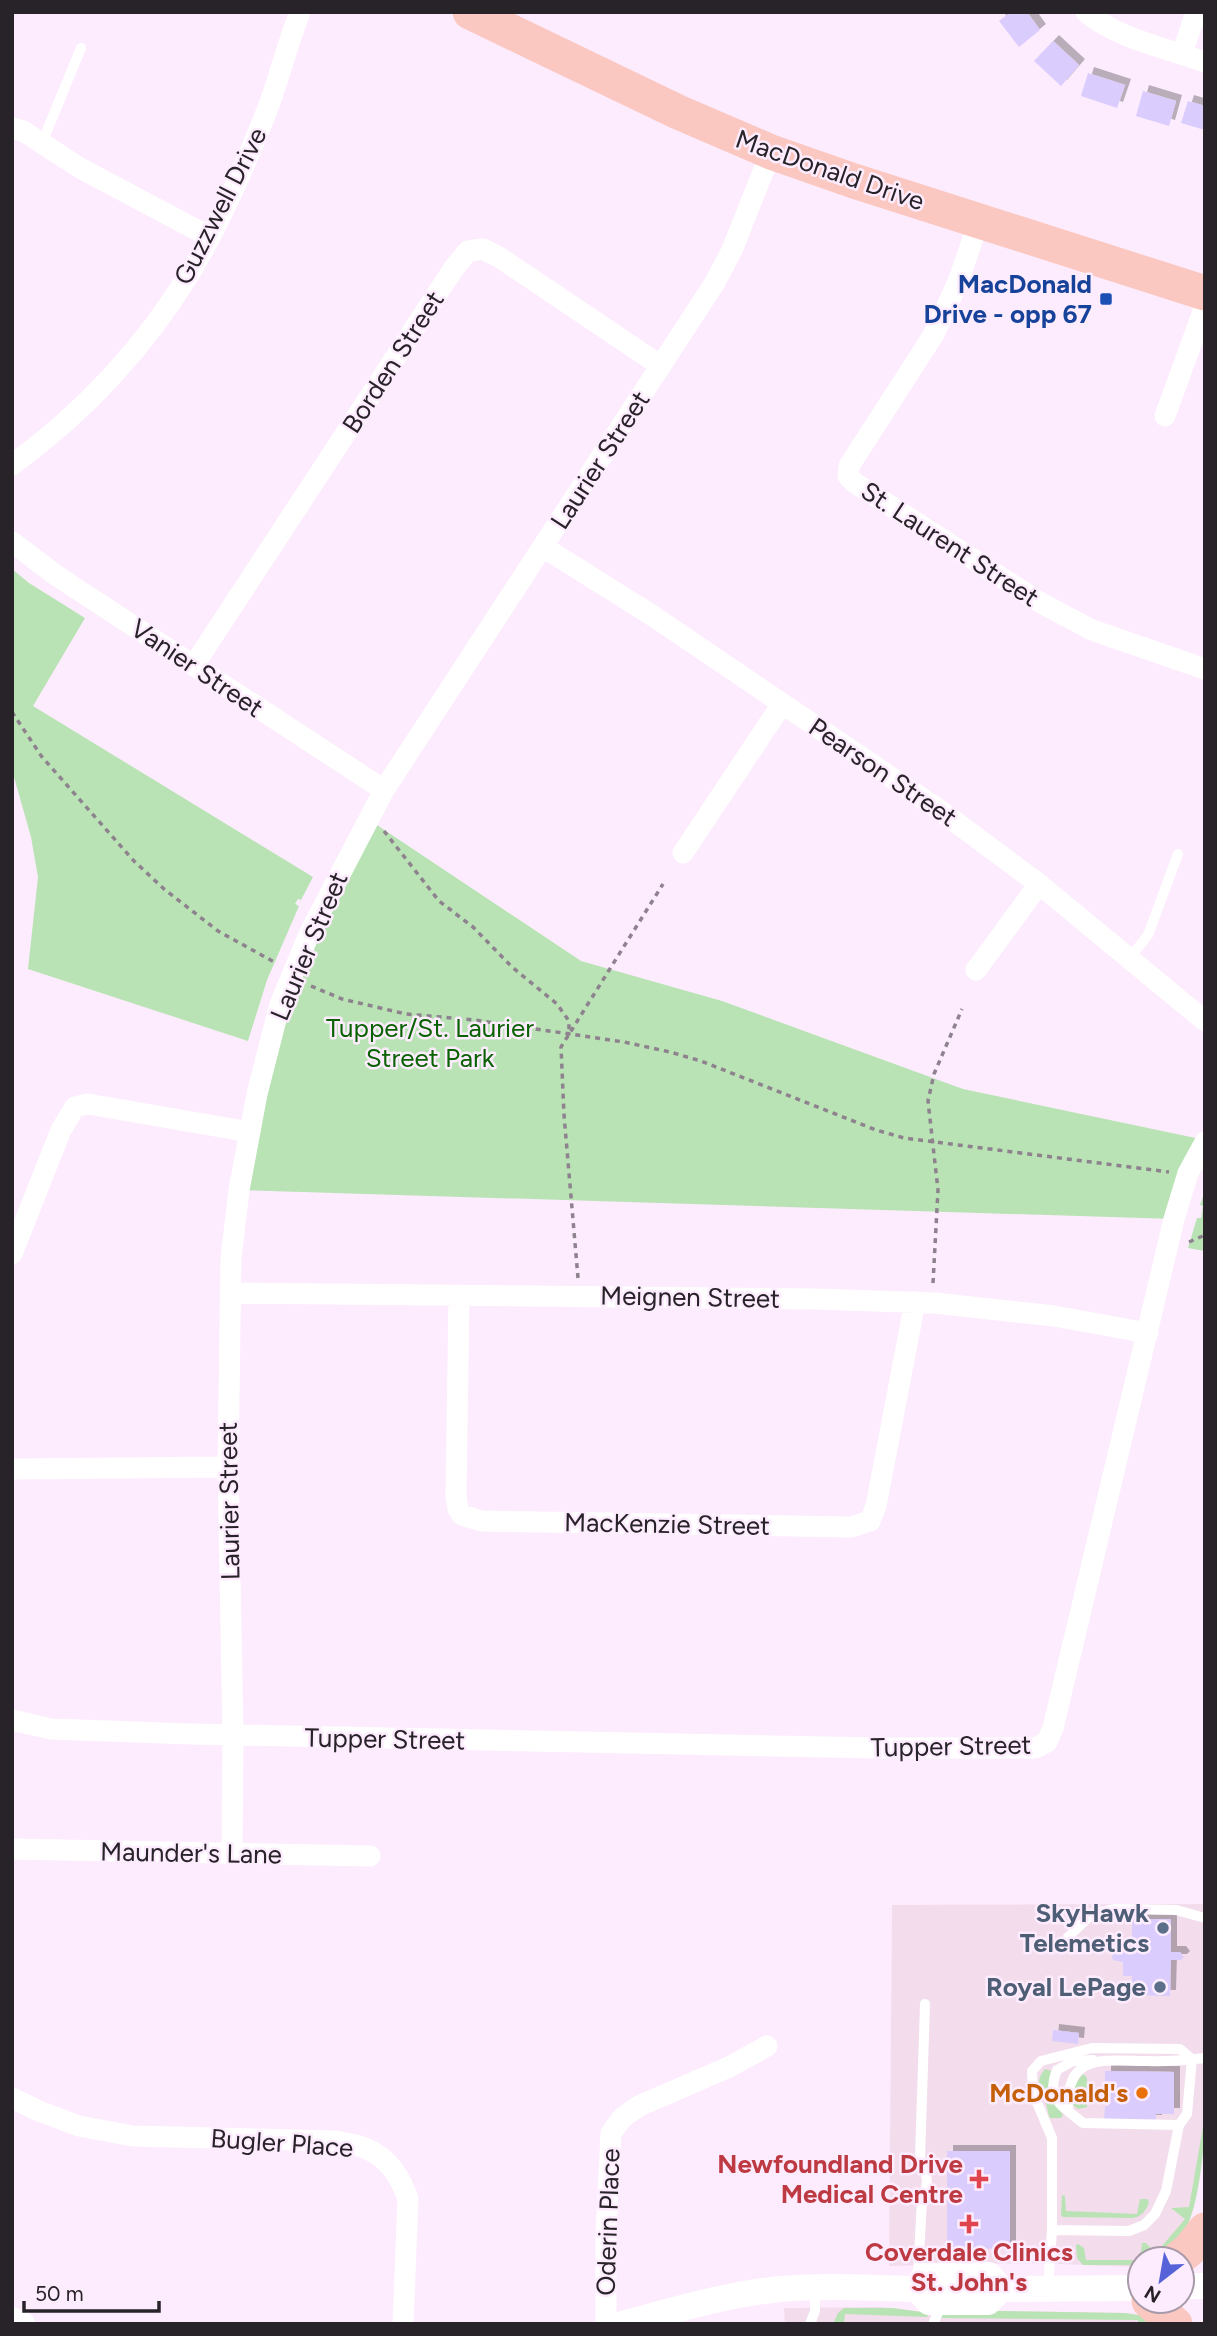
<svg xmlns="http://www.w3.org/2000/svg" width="1217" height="2336" viewBox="0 0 1217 2336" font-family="Figtree,sans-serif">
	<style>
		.commercial { fill: #f3ddec }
		.green { fill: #b9e3b4 }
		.building { fill: #daccfd; filter: url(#shadow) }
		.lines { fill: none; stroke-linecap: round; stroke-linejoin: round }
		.path { stroke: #8d828e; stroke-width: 3.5; stroke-dasharray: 5 5; stroke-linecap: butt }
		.service { stroke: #fff; stroke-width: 10 }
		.minor { stroke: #fff; stroke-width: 21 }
		.tertiary { stroke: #fff; stroke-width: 26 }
		.primary { stroke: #fbc8c1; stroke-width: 35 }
		.transit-dot { fill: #1a4fb4; stroke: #fdecfe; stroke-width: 2.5 }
		.service-dot { fill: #5c6f8a; stroke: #fdecfe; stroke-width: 2.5 }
		.food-dot { fill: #e8710a; stroke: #fdecfe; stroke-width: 2.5 }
		.health-dot { fill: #e0444e; stroke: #fdecfe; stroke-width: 2.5 }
		.labels { text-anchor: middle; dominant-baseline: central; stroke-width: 5; stroke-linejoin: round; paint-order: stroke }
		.street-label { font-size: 26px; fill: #282229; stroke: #fdecfe }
		.transit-label { font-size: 26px; font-weight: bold; fill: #164399; stroke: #fdecfe; text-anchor: end }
		.park-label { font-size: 26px; fill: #096202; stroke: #fdecfe }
		.service-label { font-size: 26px; font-weight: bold; fill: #4e5e75; stroke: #fdecfe; text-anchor: end }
		.food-label { font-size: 26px; font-weight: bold; fill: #c56008; stroke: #fdecfe; text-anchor: end }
		.health-label { font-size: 26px; font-weight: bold; fill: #be3a42; stroke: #fdecfe; text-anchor: end }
	</style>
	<defs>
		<filter id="shadow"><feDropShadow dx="6" dy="-6" stdDeviation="0" flood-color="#0004"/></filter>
	</defs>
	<rect width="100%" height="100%" fill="#fdecfe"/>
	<!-- commercial -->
	<path class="commercial" d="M1205 1904V2142L1192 2212 1161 2259H1140V2265L1134 2267 1035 2263 889 2266 892 1905Z
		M881 2307 929 2313 945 2310 1125 2313 1137 2314 1161 2324H785L784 2308Z"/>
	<!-- green -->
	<path class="green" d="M12 569 29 583 85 618 33 706 313 877 301 900 298 899 295 904 299 906 267 980 248 1041 28 969 38 877 31 837 12 770Z
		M368 819 581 961 722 1001 963 1089 1205 1140 1174 1219 239 1190 268 1048Z
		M1205 1191V1251L1188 1248 1197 1218H1201L1203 1206 1200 1205Z
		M1045 2069 1051 2071C1046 2103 1048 2092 1063 2115L1061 2118H1050C1047 2112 1048 2107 1045 2101 1039 2089 1035 2081 1045 2069Z
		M1083 2074 1087 2078V2107L1078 2109 1073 2105C1072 2093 1075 2082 1083 2074Z
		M1205 2115C1205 2143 1199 2209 1184 2232 1179 2241 1171 2249 1164 2258L1140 2259 1142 2243H1146L1156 2253 1185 2219 1171 2208 1189 2207Z
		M1062 2195 1065 2196 1066 2211 1137 2214 1140 2199H1147L1149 2202C1147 2210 1141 2217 1133 2218L1063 2217 1061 2215Z
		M1078 2244 1084 2248 1086 2260H1140V2265H1083L1077 2258 1076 2245Z
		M844 2308H893L929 2313 927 2317 845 2314 844 2324H833L838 2313Z
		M945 2310 1125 2313 1149 2317 1161 2324H1138V2320L941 2318Z"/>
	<!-- building -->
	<path class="building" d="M1011 12H1027L1040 30 1019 47 999 21Z
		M1053 41 1079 65 1061 86 1034 61Z
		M1088 73 1125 85 1117 108 1081 96Z
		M1143 91 1176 101 1169 126 1136 116Z
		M1188 101 1205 106V130L1181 123Z
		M1132 1919H1171V1952H1180L1184 1957 1181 1960H1171L1170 1996 1132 1995V1976H1123V1962L1113 1960 1112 1956 1115 1952H1132Z
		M1053 2030 1079 2033 1078 2044 1052 2041Z
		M1105 2071 1174 2072V2114H1156V2121L1104 2120 1105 2106H1109L1110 2081H1105Z
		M947 2151H1010V2249L947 2248Z"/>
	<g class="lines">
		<!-- path -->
		<path class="path" d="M12 712 42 757 134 861 164 889 218 931 276 963
			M384 831 439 901 473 927 512 967 557 1004 569 1021V1035
			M311 986 342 999 406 1014 475 1020 624 1042 670 1052 701 1061 876 1130 904 1138 1169 1172
			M1189 1242 1205 1235
			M578 1278 564 1115 561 1047 663 884
			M933 1283 938 1190 928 1101 934 1074 962 1009"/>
		<!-- service -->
		<path class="service" d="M42 143 81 48
			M1129 959 1148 935 1178 854
			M1068 1937 1092 1914 1115 1909 1176 1910 1205 1918
			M1068 2111C1052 2100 1050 2088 1057 2070L1073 2061 1093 2060
			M1179 2125 1083 2123 1068 2111C1065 2051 1105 2061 1149 2061 1168 2062 1186 2060 1205 2058
			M1052 2230 1129 2231 1144 2225 1155 2214 1166 2191 1179 2125 1187 2114 1192 2059
			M918 2275 922 2199C930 2183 927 2174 920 2158L925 2004
			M1048 2289 1052 2230V2138L1033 2093 1032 2071 1041 2061 1092 2048 1180 2049 1192 2059
			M810 2324 815 2311V2287
			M933 2324 942 2304"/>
		<!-- minor -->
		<path class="minor" d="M1086 12C1118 39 1166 48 1205 62
			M1182 54 1196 12
			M12 128 23 131 80 168 210 237
			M979 221 958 282 934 334 849 466 848 476 855 483 1041 603 1092 630 1205 669
			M1165 416 1205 306
			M12 465C83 413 145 347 191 271 220 223 243 170 264 118 278 84 286 47 300 12
			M12 542 57 576 384 790
			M543 547 650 614 938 809 1039 884 1205 1021
			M194 665 454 268 468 251 483 249 499 257 661 366
			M683 853 782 704
			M976 970 1039 884
			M12 1254 61 1130 75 1107 88 1104 250 1132
			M230 1293 815 1299 935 1303 1054 1316 1148 1333
			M459 1295 456 1495 458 1509 462 1515 481 1521 851 1527 870 1521 876 1506 915 1302
			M12 1469 228 1467
			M12 1720 51 1729 191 1734 877 1748H1035L1047 1742 1053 1728 1174 1219 1188 1173 1205 1142
			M12 1849 370 1856
			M232 1855 233 1735 228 1467 231 1258 239 1190 257 1094 280 1004 310 932 384 790 714 284 732 250 771 152
			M12 2098 39 2111 79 2126 133 2136 335 2141C345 2143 358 2144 367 2149 388 2158 401 2178 408 2199L403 2324
			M606 2324V2233L611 2133 623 2117 639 2106 729 2067 767 2046"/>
		<!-- tertiary -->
		<path class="tertiary" d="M1182 2286H1205
			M917 2289 924 2276 989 2275 1001 2289
			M12 2320 22 2324
			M622 2324C675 2310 728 2294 781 2289 827 2285 872 2288 917 2289L929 2302H988L1001 2289 1140 2288"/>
		<!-- primary -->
		<path class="primary" d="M470 12 678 112 771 152 854 181 1205 293
			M1178 2259 1190 2249 1205 2230
			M1149 2301 1175 2324"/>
	</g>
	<!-- markers -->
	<rect class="transit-dot" x="1099" y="292" width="14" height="14" rx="3.5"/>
	<g class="service-dot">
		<circle cx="1163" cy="1928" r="7"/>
		<circle cx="1160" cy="1987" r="7"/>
	</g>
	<circle class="food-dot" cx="1142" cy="2093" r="7"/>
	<g class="health-dot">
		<path d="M975.5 2168.5h7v7h7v7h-7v7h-7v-7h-7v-7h7z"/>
		<path d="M965.5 2213.5h7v7h7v7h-7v7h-7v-7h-7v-7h7z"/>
	</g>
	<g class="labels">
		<!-- street labels -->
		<g class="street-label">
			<text transform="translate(830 170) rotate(19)">MacDonald Drive</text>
			<text transform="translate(220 206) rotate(-63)">Guzzwell Drive</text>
			<text transform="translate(393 362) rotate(-57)">Borden Street</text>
			<text transform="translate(600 460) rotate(-57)">Laurier Street</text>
			<text transform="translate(950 544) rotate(33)">St. Laurent Street</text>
			<text transform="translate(197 668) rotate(34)">Vanier Street</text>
			<text transform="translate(883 772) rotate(34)">Pearson Street</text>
			<text transform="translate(309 946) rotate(-67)">Laurier Street</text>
			<text transform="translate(690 1297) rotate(1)">Meignen Street</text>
			<text transform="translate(229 1501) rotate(-91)">Laurier Street</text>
			<text transform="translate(667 1524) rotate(1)">MacKenzie Street</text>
			<text transform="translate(385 1739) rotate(1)">Tupper Street</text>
			<text transform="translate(951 1746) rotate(-1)">Tupper Street</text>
			<text transform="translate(191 1853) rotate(1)">Maunder's Lane</text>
			<text transform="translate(282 2143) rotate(4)">Bugler Place</text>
			<text transform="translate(608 2222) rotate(-88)">Oderin Place</text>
		</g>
		<!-- transit labels -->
		<g class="transit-label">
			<text x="1092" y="284">MacDonald<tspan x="1092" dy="30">Drive - opp 67</tspan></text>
		</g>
		<!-- park labels -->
		<g class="park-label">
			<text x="430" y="1028">Tupper/St. Laurier<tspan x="430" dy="30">Street Park</tspan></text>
		</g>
		<!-- service labels -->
		<g class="service-label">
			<text x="1149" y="1913">SkyHawk<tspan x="1149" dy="30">Telemetics</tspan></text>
			<text x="1146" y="1987">Royal LePage</text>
		</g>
		<!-- food labels -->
		<g class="food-label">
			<text x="1128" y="2093">McDonald's</text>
		</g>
		<!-- health labels -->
		<g class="health-label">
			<text x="963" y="2164">Newfoundland Drive<tspan x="963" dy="30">Medical Centre</tspan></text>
			<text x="969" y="2252" text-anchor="middle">Coverdale Clinics<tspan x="969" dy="30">St. John's</tspan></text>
		</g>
	</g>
	<!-- border -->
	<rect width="1217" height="2336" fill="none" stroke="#282229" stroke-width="28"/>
	<!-- north arrow -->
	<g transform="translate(1161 2280) rotate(211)"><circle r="33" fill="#fdecfe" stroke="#a89ba9" stroke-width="2"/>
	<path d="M0-5L12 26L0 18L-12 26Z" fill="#5562d8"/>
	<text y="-10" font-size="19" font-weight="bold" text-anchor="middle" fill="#282229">N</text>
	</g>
	<!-- scale -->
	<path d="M24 2301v10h135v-10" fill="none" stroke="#282229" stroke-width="3.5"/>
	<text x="35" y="2301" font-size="21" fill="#282229" stroke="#fdecfe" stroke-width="5" paint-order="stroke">50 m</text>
</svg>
